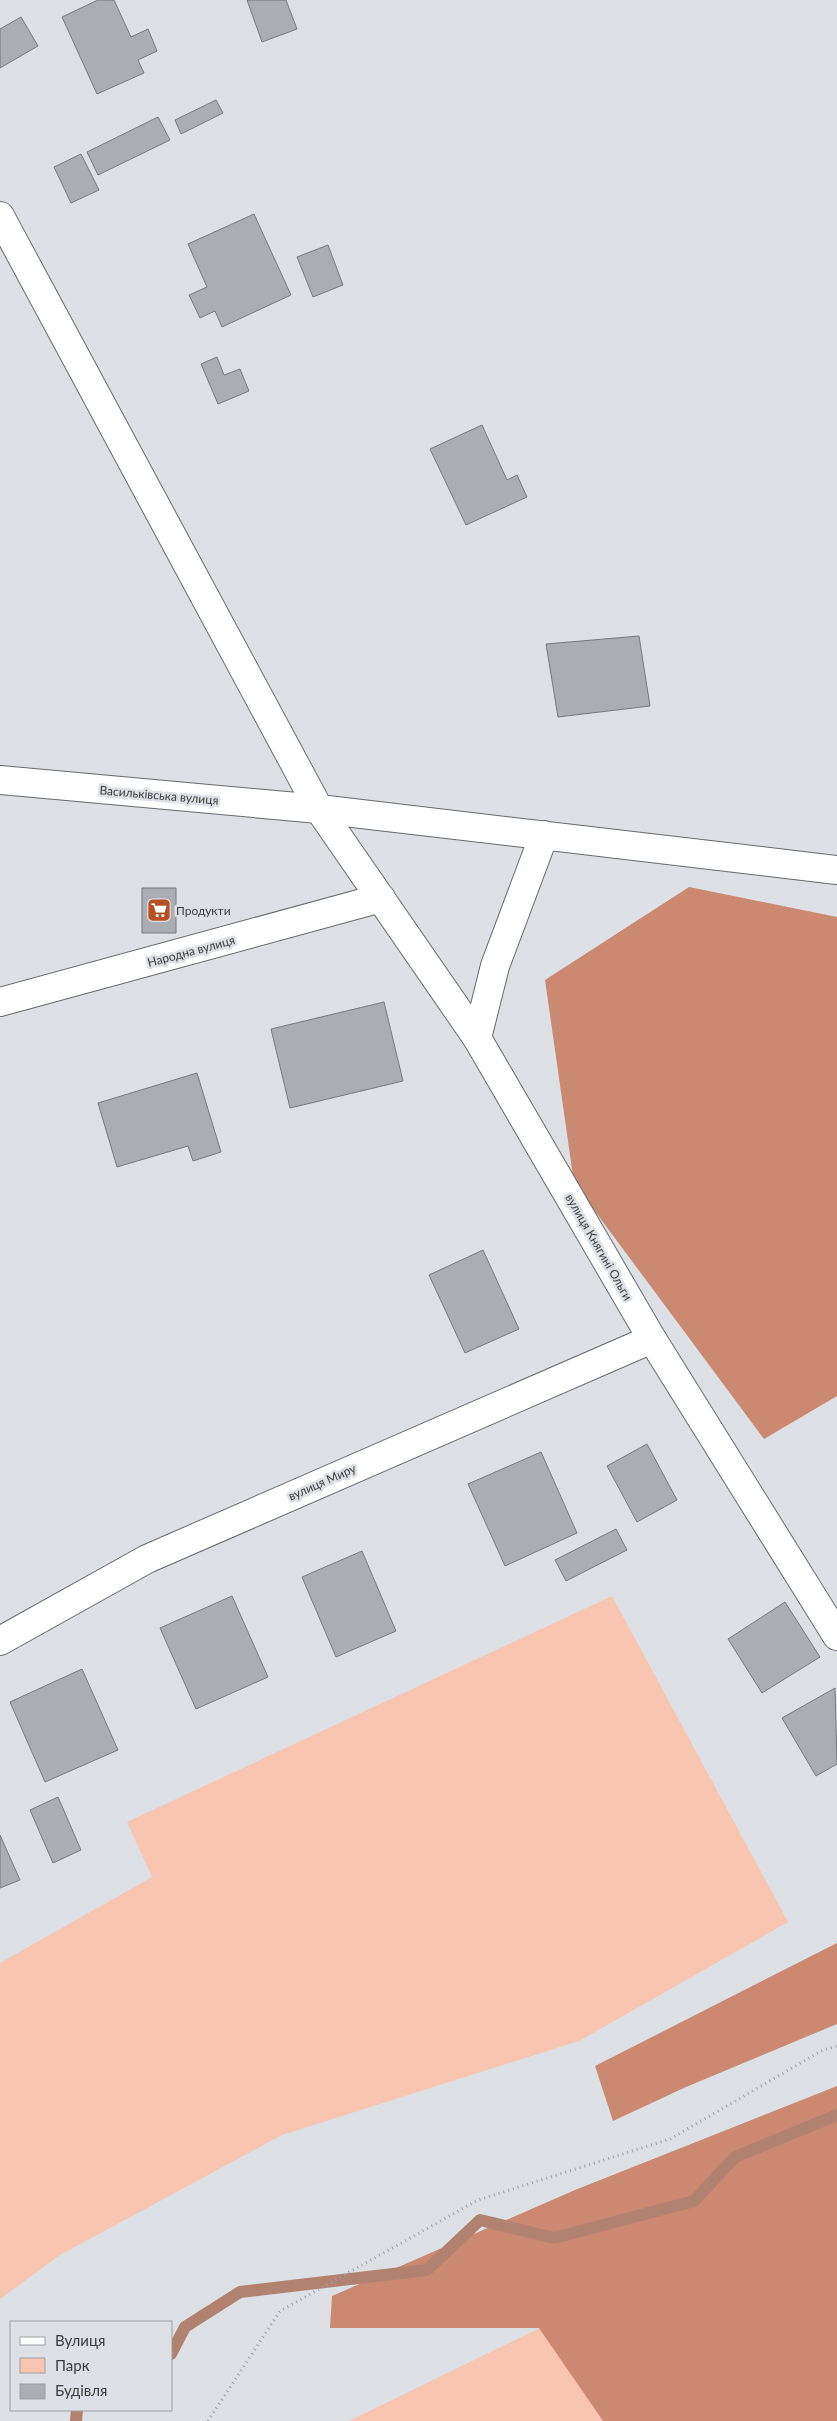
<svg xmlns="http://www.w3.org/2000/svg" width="837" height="2421" viewBox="0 0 837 2421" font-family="Lato,sans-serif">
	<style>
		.green { fill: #f8c5b1 }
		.forest { fill: #ca8970 }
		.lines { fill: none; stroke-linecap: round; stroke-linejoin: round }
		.stream { stroke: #b18270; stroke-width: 12 }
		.building { fill: #aaadb1; stroke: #777a7d }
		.street-casing { stroke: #66696c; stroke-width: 30 }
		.secondary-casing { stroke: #66696c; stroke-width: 30 }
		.path { stroke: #a0a2a5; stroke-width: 3; stroke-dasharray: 1 4; stroke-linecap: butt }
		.street { stroke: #fff; stroke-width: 28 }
		.secondary { stroke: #fff; stroke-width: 28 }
		.labels { text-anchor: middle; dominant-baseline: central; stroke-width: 5; stroke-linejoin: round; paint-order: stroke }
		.street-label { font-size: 12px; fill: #3b3c3d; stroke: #dde0e4 }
		.poi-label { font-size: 12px; fill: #3b3c3d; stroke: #dde0e4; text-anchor: start }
	</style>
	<rect width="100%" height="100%" fill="#dde0e4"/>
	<!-- green -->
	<path class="green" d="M612 1596 788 1922 579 2041 282 2135 60 2255 0 2299V1963L152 1877 127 1822Z
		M540 2328 603 2421H349Z"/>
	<!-- forest -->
	<path class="forest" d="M689 887 837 917V1396L764 1439 574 1183 545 980Z
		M837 1943V2024L686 2087 613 2121 595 2066Z
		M837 2086V2421H603L539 2328H330L332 2296 575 2190Z"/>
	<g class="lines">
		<!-- stream -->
		<path class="stream" d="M171 2354 185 2327 240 2292 427 2270 480 2220 554 2238 694 2201 735 2157 837 2115
			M76 2421 77 2410"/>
	</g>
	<!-- building -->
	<path class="building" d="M98 0H114L131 37 148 29 157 51 138 60 144 73 97 94 62 17Z
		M247 0H286L297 29 262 42Z
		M21 17 38 46 0 68V29Z
		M216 100 223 113 181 134 175 120Z
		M158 117 170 140 98 175 87 152Z
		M81 154 99 190 71 203 54 167Z
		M254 214 291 295 222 327 215 311 200 318 189 295 207 287 188 244Z
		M328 245 343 285 313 297 297 257Z
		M217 357 224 375 240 369 249 391 218 404 201 364Z
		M482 425 507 480 517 475 527 497 466 525 430 449Z
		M639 636 650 706 558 717 546 644Z
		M142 888H176V933H142Z
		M384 1002 403 1081 290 1108 271 1029Z
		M197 1073 221 1152 193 1161 188 1146 117 1167 98 1103Z
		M483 1250 519 1329 465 1353 429 1275Z
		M647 1444 677 1500 637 1522 607 1466Z
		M541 1452 577 1533 505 1566 468 1484Z
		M616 1529 627 1550 566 1581 555 1560Z
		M362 1551 396 1631 336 1657 302 1577Z
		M232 1596 268 1677 196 1709 160 1628Z
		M785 1602 820 1657 762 1693 728 1639Z
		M82 1669 118 1750 45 1782 10 1702Z
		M835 1688 837 1764 816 1776 782 1718Z
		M58 1797 81 1850 53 1863 30 1810Z
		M0 1835 20 1880 0 1888Z"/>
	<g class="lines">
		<!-- street casing -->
		<g class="street-casing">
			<path id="street" d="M319 809 477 1038
				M0 1002 381 898
				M0 1641 147 1559 652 1339"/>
		</g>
		<!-- secondary casing -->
		<g class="secondary-casing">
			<path id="secondary" d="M0 216 319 809
				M0 780 319 809 837 870
				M544 835 495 966 477 1038 652 1339 837 1636"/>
		</g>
		<!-- path -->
		<path class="path" d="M208 2421 280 2311 478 2200 670 2139 823 2050 837 2046"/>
		<!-- street -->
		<use href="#street" class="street"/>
		<!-- secondary -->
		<use href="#secondary" class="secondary"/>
	</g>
	<!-- icons -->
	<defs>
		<g id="supermarket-square" transform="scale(1.25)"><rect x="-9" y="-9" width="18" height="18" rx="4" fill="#b75124" stroke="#dde0e4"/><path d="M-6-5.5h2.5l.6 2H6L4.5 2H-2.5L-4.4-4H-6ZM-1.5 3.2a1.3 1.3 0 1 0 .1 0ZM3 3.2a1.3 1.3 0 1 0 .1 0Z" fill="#fff"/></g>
	</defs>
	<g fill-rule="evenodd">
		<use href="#supermarket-square" x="159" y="910"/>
	</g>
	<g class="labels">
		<!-- street labels -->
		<g class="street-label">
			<text transform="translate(159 795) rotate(5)">Васильківська вулиця</text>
			<text transform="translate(191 951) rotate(-15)">Народна вулиця</text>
			<text transform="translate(599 1247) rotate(60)">вулиця Княгині Ольги</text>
			<text transform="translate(322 1482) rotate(-24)">вулиця Миру</text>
		</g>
		<!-- poi labels -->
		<g class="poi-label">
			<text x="176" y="910">Продукти</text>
		</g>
	</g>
	<!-- legend -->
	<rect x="10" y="2321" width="162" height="90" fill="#dde0e4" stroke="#9c9ea1"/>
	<rect x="20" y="2337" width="25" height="8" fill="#ffffff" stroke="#9c9ea1"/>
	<text x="55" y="2346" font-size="15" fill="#3b3c3d">Вулиця</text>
	<rect x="20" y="2358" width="25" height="15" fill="#f8c5b1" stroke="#9c9ea1"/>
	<text x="55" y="2371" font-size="15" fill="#3b3c3d">Парк</text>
	<rect x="20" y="2384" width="25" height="15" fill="#aaadb1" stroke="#9c9ea1"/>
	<text x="55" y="2396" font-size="15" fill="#3b3c3d">Будівля</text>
</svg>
